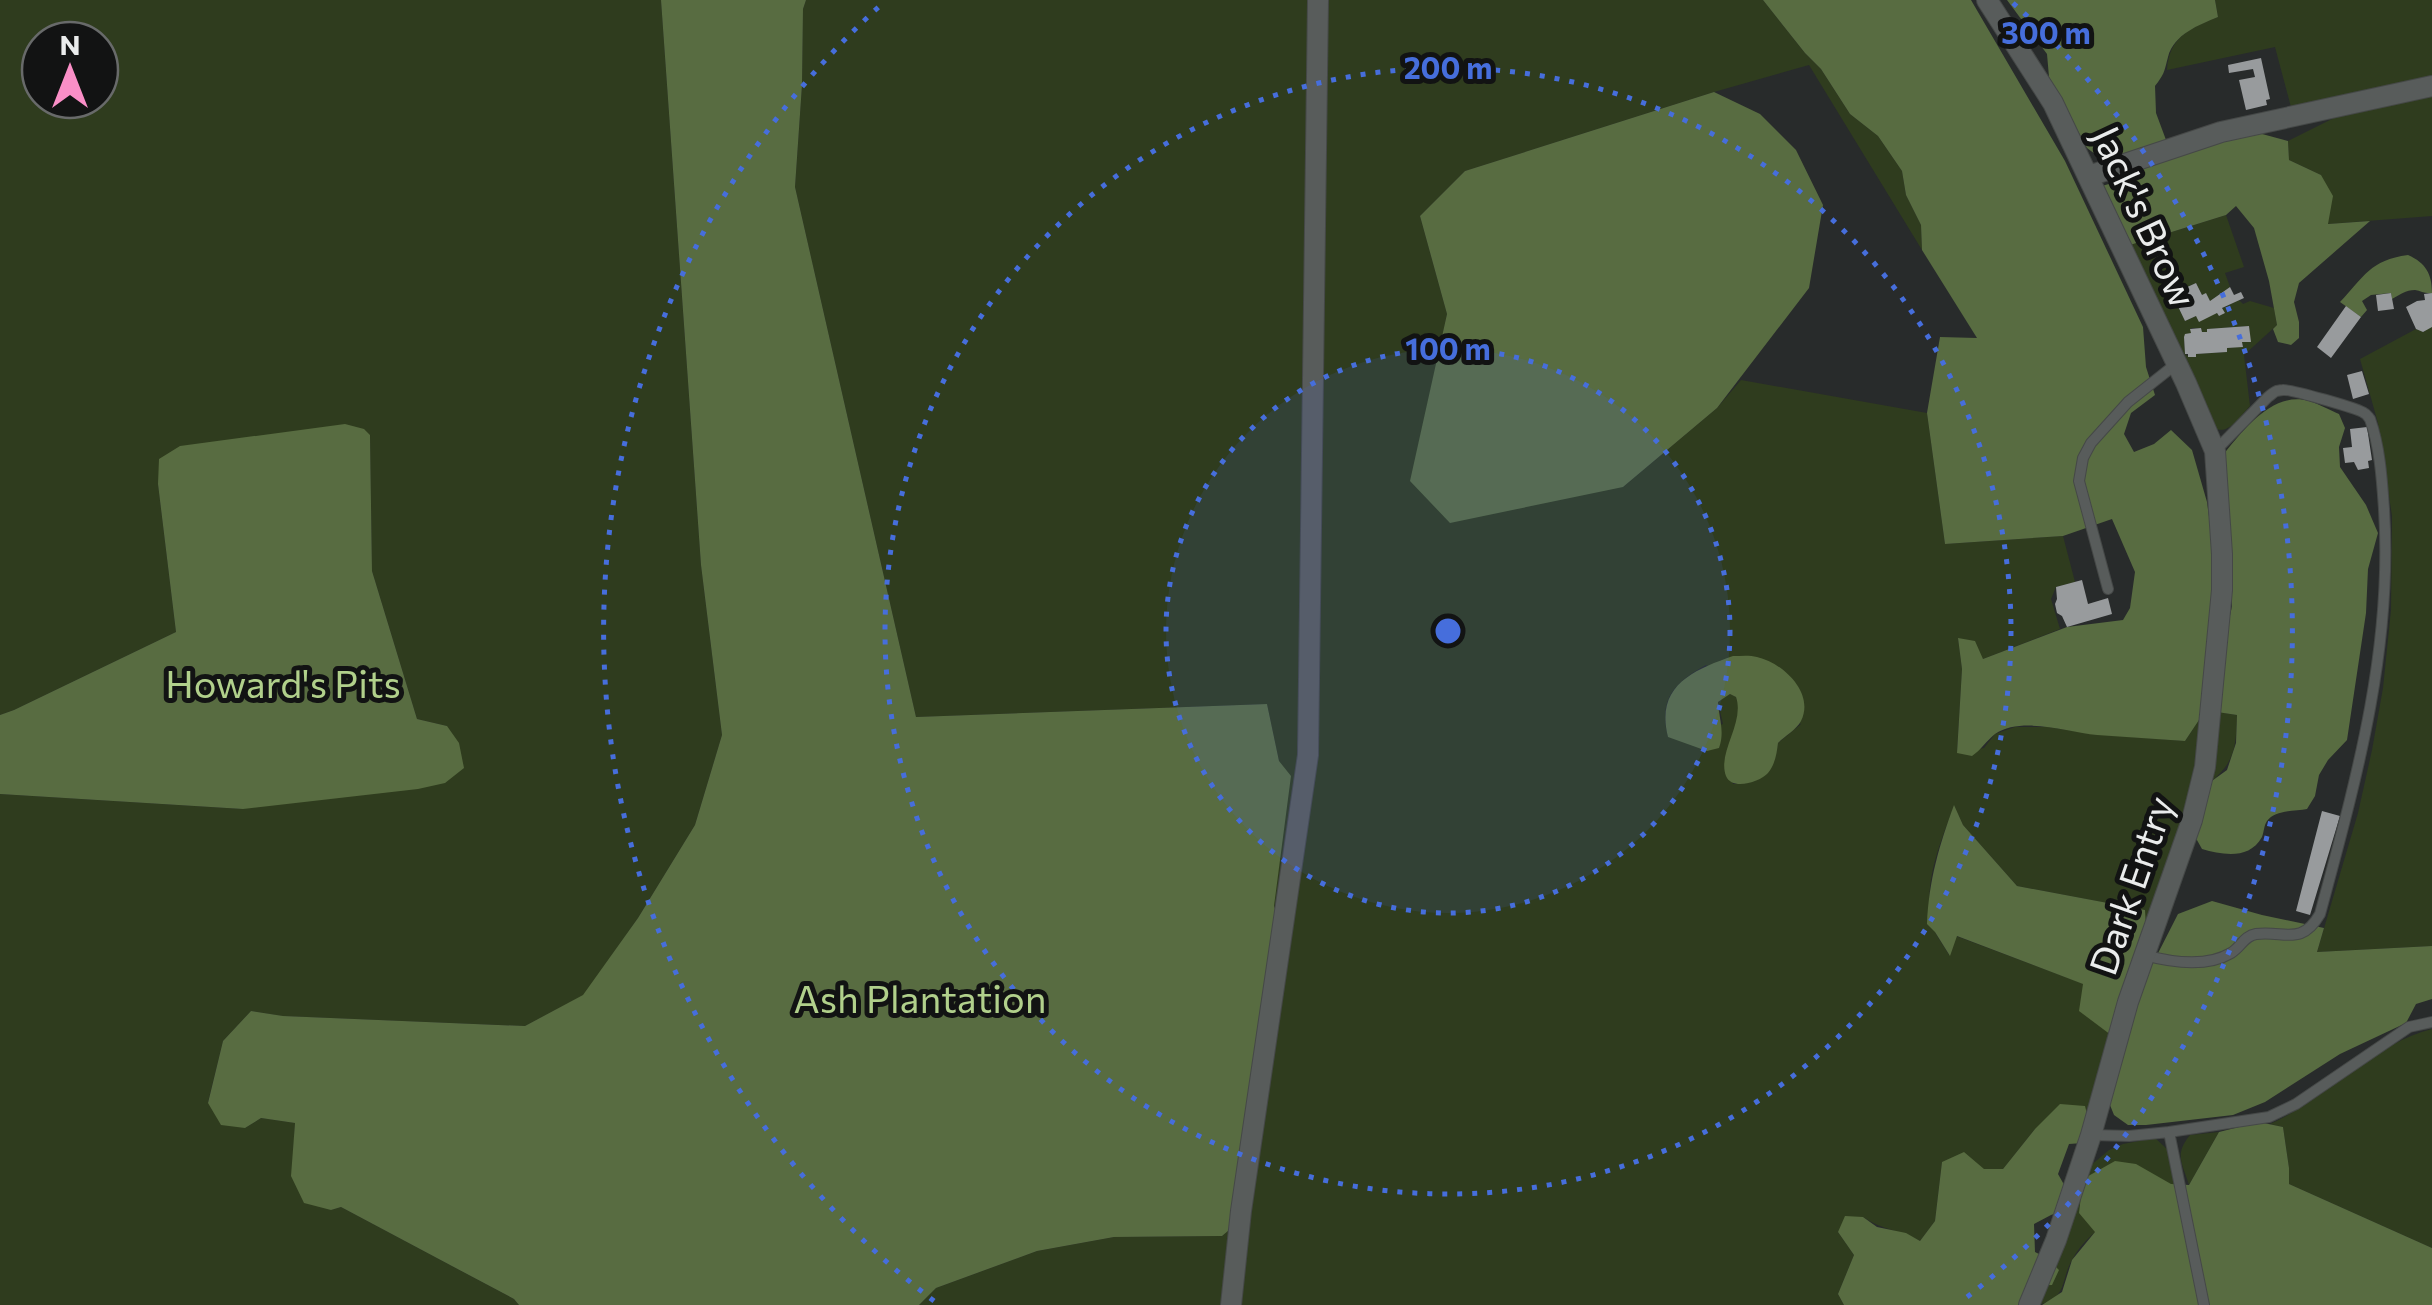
<svg xmlns="http://www.w3.org/2000/svg" width="2432" height="1305" viewBox="0 0 2432 1305" font-family="Commissioner,sans-serif">
	<style>
		.green { fill: #2f3c1e; fill-rule: evenodd }
		.forest { fill: #586c41 }
		.building { fill: #989b9d }
		.lines { fill: none; stroke-linecap: round; stroke-linejoin: round }
		.lane-casing { stroke: #454847; stroke-width: 12 }
		.street-casing { stroke: #454847; stroke-width: 22 }
		.lane { stroke: #585c5b; stroke-width: 10 }
		.street { stroke: #585c5b; stroke-width: 20 }
		.ring { fill: none; stroke: #466edc; stroke-width: 5; stroke-dasharray: 5 10 }
		.labels { text-anchor: middle; dominant-baseline: central; stroke-width: 10; stroke-linejoin: round; paint-order: stroke }
		.street-label { font-size: 38px; fill: #eaecec; stroke: #121313 }
		.park-label { font-size: 38px; fill: #b1d08b; stroke: #121313 }
		.centre { fill: #466edc; stroke: #121313; stroke-width: 5 }
		.ring-label { font-size: 30px; text-anchor: middle; font-weight: bold; fill: #466edc; stroke: #121313; stroke-width: 10; stroke-linejoin: round; paint-order: stroke }
	</style>
	<rect width="100%" height="100%" fill="#282b2b"/>
	<!-- green -->
	<path class="green" d="M0 0H661L701 565 722 735 695 825 638 918 584 995 525 1026 282 1016 251 1011 223 1041 208 1102 245 1128 261 1118 295 1123 292 1174 331 1210 341 1207 514 1299 519 1305H0V794L243 809 447 726 417 719 372 571 370 435 158 484 176 632 14 710 0 715ZM40 40H100V100H40Z
		M806 0H1312L1301 742 1278 916 1274 906 1279 761 1267 704 916 717 795 187 802 85 803 9Z
		M1327 0H1763L1805 53 1821 69 1850 114 1878 136 1902 171 1906 195 1921 225 1922 250 1809 65 1714 92 1465 171 1420 216 1447 314 1411 481 1623 487 1717 408 1741 380 1927 413 1945 544 2063 536 2075 582 2056 587 2051 599 2060 629 1983 659 1958 638 1962 669 1957 752 1984 748 1995 734 2015 727H2048L2093 734 2185 741 2199 720 2202 741 2184 822 2146 927 2144 910 2017 886 1963 825 1954 806C1939 846 1919 892 1936 934 1940 941 1945 948 1949 955L1956 936 2084 984 2111 1035 2089 1122 2035 1129 2003 1169H1984L1942 1162 1935 1221 1920 1241C1900 1230 1882 1230 1863 1217L1838 1232 1854 1255 1838 1294 1844 1305H1240L1250 1209 1294 898ZM1706 665 1801 724 1778 743C1774 770 1762 785 1733 784L1726 761 1740 709 1736 697 1730 694 1718 702 1723 724 1668 737C1658 699 1675 682 1706 665Z
		M2215 0H2432V80L2291 107 2275 47 2167 70C2169 37 2190 28 2218 17Z
		M2432 92V216L2328 224 2321 175 2289 160 2288 141 2346 112Z
		M2226 215 2244 267 2225 273 2230 287 2210 301 2206 294 2202 295 2196 283 2172 294 2185 321 2196 316 2217 313 2219 316 2225 313 2222 308 2239 300 2243 304 2250 301 2274 308 2277 325 2244 355 2250 406C2240 416 2229 436 2214 428L2130 245ZM2249 326 2250 341 2242 342 2243 346 2227 348V352L2196 354V357H2189L2185 354 2184 338 2191 333V328H2201L2202 332H2207L2208 329Z
		M2428 327H2432V946L2317 952 2358 813 2372 750 2383 688 2391 610 2392 516 2378 423 2360 359 2416 329 2424 332Z
		M2217 712 2237 715C2236 747 2235 763 2209 783Z
		M2432 1029V1248L2289 1184V1168L2283 1127 2270 1124C2327 1099 2370 1045 2432 1029Z
		M2219 1132 2189 1185C2182 1162 2174 1155 2190 1135Z
		M2155 1138 2167 1149 2175 1185H2171C2138 1205 2091 1224 2072 1260 2060 1281 2068 1299 2037 1305L2090 1166 2109 1150 2123 1144Z
		M1233 1227 1224 1305H919L936 1288 1037 1251 1114 1237 1222 1236Z"/>
	<!-- forest -->
	<path class="forest" d="M661 0H806L803 9 802 85 795 187 916 717 1267 704 1279 761 1291 776 1274 906 1278 916 1234 1226 1222 1236 1114 1237 1037 1251 936 1288 919 1305H519L514 1299 341 1207 331 1210 304 1203 291 1176 295 1123 261 1118 245 1128 221 1125 208 1103 223 1041 251 1011 283 1016 525 1026 583 995 638 918 695 825 722 735 701 565Z
		M1763 0H1971L2065 161 2143 327 2146 367 2155 395 2131 413 2124 434 2134 452 2154 444 2171 430 2192 450 2207 502 2213 545 2211 599 2224 644 2232 606 2224 454C2244 429 2273 391 2309 401 2319 404 2330 410 2339 414L2345 428 2339 447 2340 467 2366 505 2378 533 2368 569 2366 613 2347 740 2328 760 2319 775 2315 796 2307 809C2296 811 2275 810 2267 821 2264 825 2264 832 2262 837 2249 860 2223 855 2202 849L2193 833 2209 783 2227 770 2236 743 2237 715 2217 712 2205 705 2199 720 2185 741C2156 739 2126 737 2097 735 2068 732 2022 716 1995 734 1987 740 1981 750 1972 756L1957 753 1962 669 1958 638 1975 641 1983 659 2067 627 2123 620 2130 608 2135 572 2112 519 2063 536 1945 544 1927 413 1940 337 1977 338 1922 250 1921 225 1906 195 1902 171 1878 136 1850 114 1821 69 1805 53Z
		M2007 0H2215L2218 17C2199 25 2174 34 2168 57 2164 72 2165 73 2155 86L2156 113 2169 148 2240 128 2288 141 2289 160 2321 175 2333 196 2328 224 2370 221 2299 283 2294 302 2299 322V338L2291 345 2278 342 2273 329 2277 325 2269 281 2254 228 2236 206 2226 215 2130 245 2102 186 2129 178 2134 168 2117 159 2099 157 2087 148 2049 77 2047 54Z
		M1714 92 1760 114 1796 150 1823 205 1809 288 1717 408 1623 487 1450 523 1410 481 1447 314 1420 216 1465 171Z
		M2408 255C2426 263 2432 274 2432 293 2425 294 2421 291 2415 290 2406 290 2399 295 2392 299L2391 293 2371 295 2362 301 2367 310 2361 317 2340 302C2364 277 2370 260 2408 255Z
		M345 424 364 429 370 435 372 571 417 719 447 726 459 743 464 768 445 783 418 789 243 809 0 794V715L14 710 176 632 158 484 159 459 180 446Z
		M1733 656C1741 656 1750 655 1757 657 1783 663 1815 693 1801 721 1797 729 1785 736 1778 743 1777 752 1775 765 1768 773 1760 782 1732 791 1726 776 1717 752 1745 723 1736 697L1730 694 1718 702C1719 719 1725 731 1719 748L1707 751 1668 737C1655 686 1693 670 1733 656Z
		M1954 805 1963 825 2017 886 2145 910 2146 928 2111 1035 2079 1011 2083 984 1957 936 1950 956 1935 932 1927 924C1929 880 1939 846 1954 805Z
		M2212 901 2262 915 2324 928 2317 952 2432 946V999L2416 1004 2406 1023 2340 1054 2265 1102 2233 1115 2146 1125H2128L2114 1115 2106 1095 2151 967 2178 914Z
		M2060 1104 2085 1106 2089 1122 2083 1143 2069 1144 2058 1174 2076 1206 2051 1215 2034 1224 2035 1252 2047 1258 2059 1270 2052 1285 2026 1286 2022 1305H1844L1838 1294 1854 1255 1838 1232 1845 1216 1863 1217 1877 1227 1906 1233 1920 1241 1935 1221 1942 1162 1964 1152 1984 1169H2003L2035 1129Z
		M2259 1122 2283 1127 2289 1168V1184L2432 1248V1305H2042L2062 1292 2072 1260 2095 1232 2079 1213 2083 1179 2115 1161 2136 1164 2171 1184 2189 1185 2219 1132Z"/>
	<!-- building -->
	<path class="building" d="M2261 58 2270 99 2266 100 2267 105 2246 110 2239 80 2255 77 2253 69 2229 73 2228 65Z
		M2196 283 2202 295 2206 293 2210 301 2230 287 2234 295 2241 292 2244 298 2222 308 2225 313 2219 316 2217 313 2199 322 2196 316 2185 321 2172 294Z
		M2391 293 2394 309 2378 311 2376 295Z
		M2432 293V327L2423 332 2416 329 2406 307 2417 301 2425 300 2424 294Z
		M2346 306 2361 317 2331 358 2317 347Z
		M2249 326 2251 342H2242L2243 347 2227 348V352L2196 354V357H2188V354H2185L2184 337 2185 334 2191 333 2190 329 2201 328 2202 332H2207V329Z
		M2362 371 2369 394 2353 399 2347 375Z
		M2367 427 2372 460 2368 461 2369 468 2358 470 2354 462 2345 463 2343 448 2352 447 2350 429Z
		M2082 580 2088 604 2108 598 2112 614 2067 627 2062 616 2057 613 2055 604 2057 599 2056 587Z
		M2322 811 2340 816 2310 915 2296 911Z"/>
	<g class="lines">
		<!-- lane casing -->
		<g class="lane-casing">
			<path id="lane" d="M2108 589 2079 481 2083 458 2091 443 2128 402 2176 364
				M2144 955C2170 962 2206 968 2231 953 2241 947 2244 936 2256 934 2284 930 2301 947 2320 914 2356 780 2393 650 2384 509 2382 480 2380 447 2370 419 2368 417 2367 414 2364 413 2360 409 2290 389 2283 390 2274 391 2276 391 2268 397L2216 450
				M2169 1132 2204 1305
				M2092 1135 2129 1136 2169 1132 2269 1117 2296 1104 2409 1027 2432 1022"/>
		</g>
		<!-- street casing -->
		<g class="street-casing">
			<path id="street" d="M1987 0 2053 103 2186 383 2215 451 2222 554V590L2205 767 2192 820 2128 1002 2091 1135 2056 1240 2029 1305
				M2089 176 2221 132 2432 86
				M1231 1305 1241 1211 1308 755 1318 0"/>
		</g>
		<!-- lane -->
		<use href="#lane" class="lane"/>
		<!-- street -->
		<use href="#street" class="street"/>
	</g>
	<!-- distance rings -->
	<circle cx="1448" cy="631" r="282" fill="#466edc" fill-opacity=".12"/>
	<g class="ring">
		<circle cx="1448" cy="631" r="282"/>
		<circle cx="1448" cy="631" r="563"/>
		<path d="M934 1301A845 845 0 0 1 883 3M2013 3A845 845 0 0 1 1962 1301"/>
	</g>
	<g class="labels">
		<!-- street labels -->
		<g class="street-label">
			<text transform="translate(2146 216) rotate(65)">Jack's Brow</text>
			<text transform="translate(2130 885) rotate(-71)">Dark Entry</text>
		</g>
		<!-- park labels -->
		<g class="park-label">
			<text x="283" y="682">Howard's Pits</text>
			<text x="920" y="997">Ash Plantation</text>
		</g>
	</g>
	<circle cx="1448" cy="631" r="15" class="centre"/>
	<g class="ring-label">
		<text x="2046" y="44">300 m</text>
		<text x="1448" y="79">200 m</text>
		<text x="1448" y="360">100 m</text>
	</g>
	<!-- north arrow -->
	<g transform="translate(70 70)"><circle r="48" fill="#121313" stroke="#686a6a" stroke-width="2.5"/>
	<path d="M0-8L18 38L0 25L-18 38Z" fill="#fa8fc7"/>
	<text y="-15" font-size="28" font-weight="bold" text-anchor="middle" fill="#eaecec">N</text>
	</g>
</svg>
